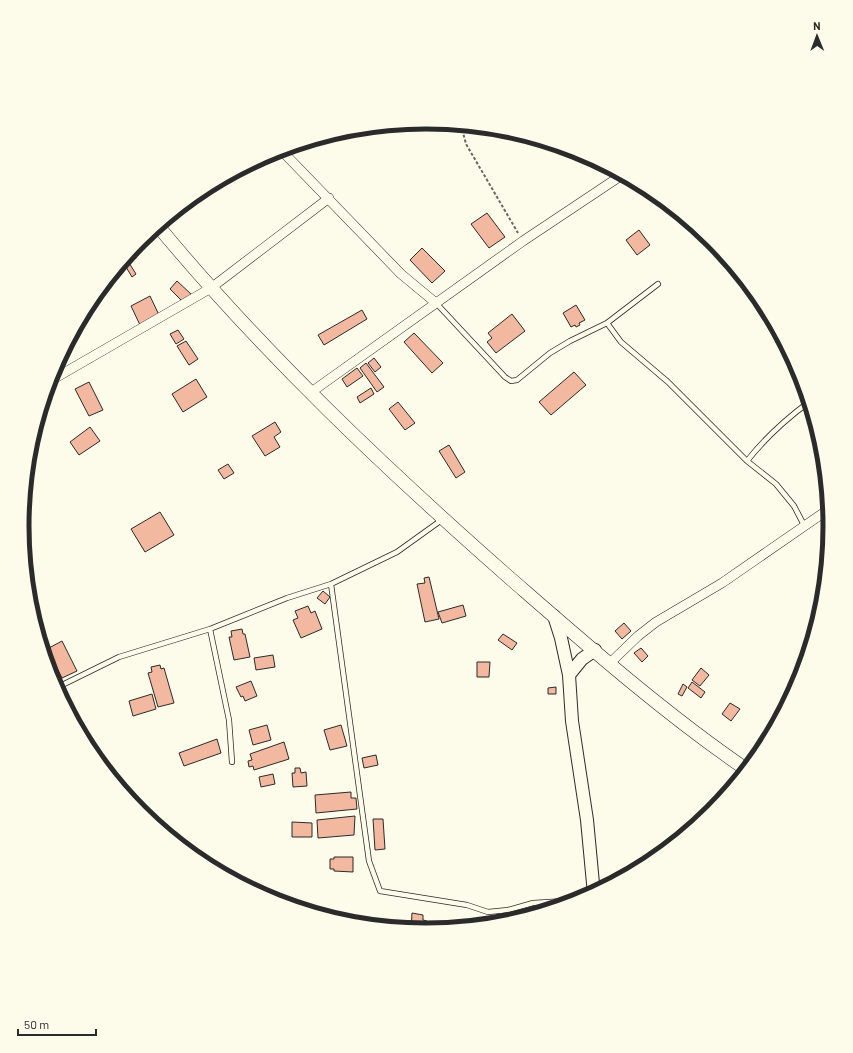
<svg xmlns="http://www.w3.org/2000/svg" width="853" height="1053" viewBox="0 0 853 1053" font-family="Barlow,sans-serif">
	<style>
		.building { fill: #f2b8a0; stroke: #2b2b2b }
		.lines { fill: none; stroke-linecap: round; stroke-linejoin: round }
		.service-casing { stroke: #2b2b2b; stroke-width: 6 }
		.minor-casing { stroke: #2b2b2b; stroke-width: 10 }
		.tertiary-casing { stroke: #2b2b2b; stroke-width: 14 }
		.secondary-casing { stroke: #2b2b2b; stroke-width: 14 }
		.path { stroke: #6a6964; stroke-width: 2; stroke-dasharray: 3 2; stroke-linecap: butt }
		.service { stroke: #fdfbea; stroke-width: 4.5 }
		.minor { stroke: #fdfbea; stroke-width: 9 }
		.tertiary { stroke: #fdfbea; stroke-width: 12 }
		.secondary { stroke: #fdfbea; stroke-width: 13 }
		.rim { fill: none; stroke: #2b2b2b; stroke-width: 5 }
	</style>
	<rect width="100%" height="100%" fill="#fdfbea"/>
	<!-- building -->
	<path class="building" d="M487 213 505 237 489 248 471 224Z
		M639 230 650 245 637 255 626 240Z
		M422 248 445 271 432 283 410 260Z
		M126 258 136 274 132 277 123 262Z
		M177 281 191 294 183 302 170 289Z
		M150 296 159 315 140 325 131 306Z
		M576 305 585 320 579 323 580 325 576 327 575 325 571 327 563 313Z
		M362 310 367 319 324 345 318 335Z
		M512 314 525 331 496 353 487 342 492 338 488 333Z
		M178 330 184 339 176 344 170 334Z
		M414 333 443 363 432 373 404 342Z
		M186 341 198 359 189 365 177 346Z
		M374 358 381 367 375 372 368 363Z
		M366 363 384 387 377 392 360 368Z
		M357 368 363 376 347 387 342 379Z
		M574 372 586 385 551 415 539 402Z
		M196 379 207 397 183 412 172 394Z
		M89 382 103 410 89 416 75 389Z
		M371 388 374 394 360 403 357 397Z
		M398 402 415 423 405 430 389 409Z
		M275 422 281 432 274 437 280 447 265 456 252 436Z
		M90 427 100 441 79 455 70 442Z
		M449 445 465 472 456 478 439 451Z
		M228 464 234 473 224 479 218 470Z
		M160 512 174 535 145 552 131 529Z
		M429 577 439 619 425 622 417 584 425 583 424 578Z
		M323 591 330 597 325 604 317 598Z
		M463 605 466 616 442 623 438 612Z
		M308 606 311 613 315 611 322 629 301 638 293 620 298 618 295 611Z
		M624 623 631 631 622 639 615 631Z
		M242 629 243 634H245L250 657 234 660 229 637H232L231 631Z
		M503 634 517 643 512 650 498 640Z
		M62 641 77 671 62 678 47 649Z
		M641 648 648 656 642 662 634 653Z
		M273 655 275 667 256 670 254 658Z
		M477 662H490L489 677H477Z
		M160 665 161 669 164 668 174 703 158 707 148 673 152 672 151 667Z
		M701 668 709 675 700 686 692 680Z
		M251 681 257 696 245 701 243 696 241 697 236 687Z
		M692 682 705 692 701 698 688 688Z
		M683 684 687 687 682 696 678 694Z
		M556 687V694H548V688Z
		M152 694 156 709 133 716 129 701Z
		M730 703 740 709 731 721 722 714Z
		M267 725 271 740 253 745 249 730Z
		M341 725 347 746 330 750 324 730Z
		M217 739 221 753 184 766 179 753Z
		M284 742 289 759 254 770 253 766 249 767 248 761 252 760 250 754Z
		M376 755 378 765 364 768 362 758Z
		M295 768H300L301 773 306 772 307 786 293 787 292 773H295Z
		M273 774 275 784 261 787 259 777Z
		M351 792V798H356L357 809 316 813 315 795Z
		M355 816 354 835 318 838 317 820Z
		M373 819H383L385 849 375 850Z
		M292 822 312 823V837H292Z
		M334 857H353V872L334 871V869H330V859H334Z
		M412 913 423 915V920L427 921 426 931 411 929Z"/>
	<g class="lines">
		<!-- service casing -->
		<g class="service-casing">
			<path id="service" d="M436 303 505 377 511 381 517 380 550 353 570 341 607 323 621 342 668 382 747 461 776 484 794 506 804 525
				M607 323 658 284
				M747 461C765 438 786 419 809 402
				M331 584 369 861 380 891 467 905 488 912 508 910 533 903 581 900
				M210 629 229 720 232 762
				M56 688 119 657 210 629 287 598 331 584 397 552 443 519"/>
		</g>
		<!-- minor casing -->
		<g class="minor-casing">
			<path id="minor" d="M281 150 401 274 436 303
				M50 381 211 288 329 198
				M310 393 523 241 622 175
				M610 663 638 636 656 622 722 583 829 509"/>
		</g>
		<!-- tertiary casing -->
		<g class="tertiary-casing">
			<path id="tertiary" d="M554 616 561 638 569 675 572 721 587 820 594 894
				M569 675 582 659 595 650"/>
		</g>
		<!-- secondary casing -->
		<g class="secondary-casing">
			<path id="secondary" d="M158 226C264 354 387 470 512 580 588 646 664 713 747 770"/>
		</g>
		<!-- path -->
		<path class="path" d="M461 125 466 144 518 233"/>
		<!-- service -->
		<use href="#service" class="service"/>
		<!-- minor -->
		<use href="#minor" class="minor"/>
		<!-- tertiary -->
		<use href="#tertiary" class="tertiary"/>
		<!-- secondary -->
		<use href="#secondary" class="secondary"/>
	</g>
	<!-- crop -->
	<path d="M0 0H853V1053H0ZM29 526a397 397 0 1 1 794 0a397 397 0 1 1-794 0Z" fill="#fdfbea" fill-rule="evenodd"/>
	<path class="rim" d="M29 526a397 397 0 1 1 794 0a397 397 0 1 1-794 0Z"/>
	<!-- north arrow -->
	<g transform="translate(817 36) rotate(359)" stroke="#fdfbea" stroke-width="3" paint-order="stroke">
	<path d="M0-3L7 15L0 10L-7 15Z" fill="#2b2b2b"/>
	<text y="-6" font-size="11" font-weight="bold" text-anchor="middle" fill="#2b2b2b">N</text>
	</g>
	<!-- scale -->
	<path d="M18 1029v6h78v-6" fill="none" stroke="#2b2b2b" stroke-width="2"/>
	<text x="24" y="1029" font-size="12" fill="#2b2b2b" stroke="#fdfbea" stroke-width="3" paint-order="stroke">50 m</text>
</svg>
